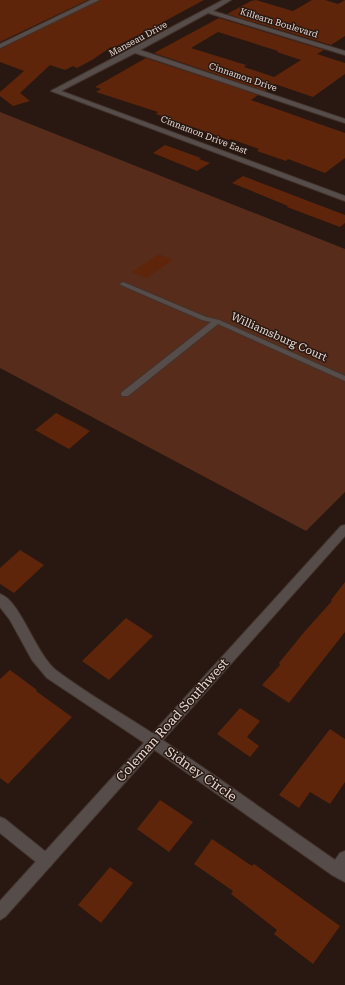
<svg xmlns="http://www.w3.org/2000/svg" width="345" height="985" viewBox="0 0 345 985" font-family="'Roboto Serif',serif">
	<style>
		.green { fill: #572c1a }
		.building { fill: #5e250a; fill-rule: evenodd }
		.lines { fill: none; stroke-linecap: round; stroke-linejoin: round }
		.service-casing { stroke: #43332d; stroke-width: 2 }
		.minor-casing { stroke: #43332d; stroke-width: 2 }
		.tertiary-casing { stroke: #43332d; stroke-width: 2 }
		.service { fill: #564d4a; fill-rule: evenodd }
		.minor { fill: #564d4a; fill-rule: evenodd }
		.tertiary { fill: #564d4a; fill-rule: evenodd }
		.labels { text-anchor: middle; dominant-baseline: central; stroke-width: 3; stroke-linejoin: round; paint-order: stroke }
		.far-street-label { font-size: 9px; fill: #e7dad6; stroke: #281811 }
		.street-label { font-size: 11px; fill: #e7dad6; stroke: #281811 }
		.near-street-label { font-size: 13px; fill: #e7dad6; stroke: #281811 }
	</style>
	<rect width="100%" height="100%" fill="#281811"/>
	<!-- green -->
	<path class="green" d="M0 112 345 249V492L306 531 0 368Z"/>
	<!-- building -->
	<path class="building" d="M0 0H88L0 42Z
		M100 0H204L150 29 113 48 111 47 92 60 77 68 73 66 65 70 50 65 20 93 30 101 13 106 0 96V92L24 71 0 62V49Z
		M256 0 293 11 312 0H325L338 4 345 0V36L331 45 227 14 251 1Z
		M219 18 324 50 317 54 345 63V74L313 97 275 84 265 91 154 53ZM218 32 278 51 277 52 301 60 274 77 244 67 246 65 191 48Z
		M146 58 258 95 251 100 345 133V158L325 173 288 159 286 161 257 151 259 149 231 139 229 140 156 114 158 112 96 92 101 89 95 87Z
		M165 145 201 158 199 159 210 163 197 171 153 153Z
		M243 176 345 215V223L340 227 287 207 288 206 232 183Z
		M159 254 173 260 146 278 132 272Z
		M56 413 77 424 90 431 69 449 35 430Z
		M20 550 44 565 14 593 0 584V568Z
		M345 582V632L289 703 262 685 280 665 279 663 305 631 332 601 331 600Z
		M126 618 153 636 109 680 82 661Z
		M10 670 37 690 36 691 72 717 8 784 0 778V679Z
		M240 708 260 721 247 737 259 746 250 757 217 734Z
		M330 729 345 739V782L330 804 310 792 299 808 279 795Z
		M160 800 193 822 169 852 137 829Z
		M212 839 252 866 254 864 340 926 313 964 274 934 277 930 231 894 233 891 194 864Z
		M110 867 133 883 101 923 78 905Z"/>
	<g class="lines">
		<!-- service casing -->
		<g class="service-casing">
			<path id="service" d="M123 282 206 317 219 320 345 376V381L218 324 128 396H122L121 394 122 392 211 322 202 320 121 285 120 284Z"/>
		</g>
		<!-- minor casing -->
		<g class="minor-casing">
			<path id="minor" d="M91 0H99L0 48V44Z
				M223 0H231L213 11 345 51V55L208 13 140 50 345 119V123L135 53 61 91 345 196V201L51 91Z
				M0 594C21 601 35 654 57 671 89 695 125 715 158 737 218 777 276 819 335 860L340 853 345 851V882L332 875 149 746 47 678 32 660 10 620 0 607Z
				M0 817 5 819 51 856 53 861 51 866 46 868 41 866 0 833Z"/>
		</g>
		<!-- tertiary casing -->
		<g class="tertiary-casing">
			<path id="tertiary" d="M345 525V536L5 917 0 920V901L341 526Z"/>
		</g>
		<!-- service -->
		<use href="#service" class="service"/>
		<!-- minor -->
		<use href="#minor" class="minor"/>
		<!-- tertiary -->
		<use href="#tertiary" class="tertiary"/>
	</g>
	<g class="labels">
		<!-- far-street labels -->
		<g class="far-street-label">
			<text transform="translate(279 23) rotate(17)">Killearn Boulevard</text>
			<text transform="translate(138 39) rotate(-28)">Manseau Drive</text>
			<text transform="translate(243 77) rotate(19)">Cinnamon Drive</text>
			<text transform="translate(204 135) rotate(21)">Cinnamon Drive East</text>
		</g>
		<!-- street labels -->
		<g class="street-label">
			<text transform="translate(279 337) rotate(24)">Williamsburg Court</text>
		</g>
		<!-- near-street labels -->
		<g class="near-street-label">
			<text transform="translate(172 720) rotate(-48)">Coleman Road Southwest</text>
			<text transform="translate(201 774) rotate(35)">Sidney Circle</text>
		</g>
	</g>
</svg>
